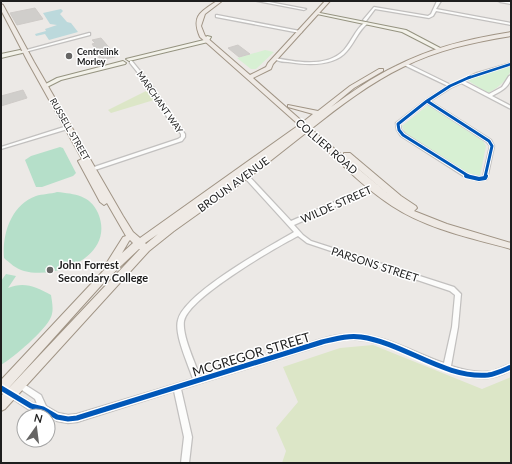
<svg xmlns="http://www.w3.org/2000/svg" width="512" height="464" viewBox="0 0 512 464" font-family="Lato,sans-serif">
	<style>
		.grass { fill: #dce6c7 }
		.park { fill: #d7f0d3 }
		.pitch { fill: #b5dfc9 }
		.water { fill: #bcd9dc }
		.building { fill: #d0cecb; stroke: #cfcbc8 }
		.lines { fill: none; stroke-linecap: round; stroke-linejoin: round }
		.street-casing { stroke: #c2c0bf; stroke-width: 2.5 }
		.secondary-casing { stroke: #959380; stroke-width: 2 }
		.primary-casing { stroke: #a09485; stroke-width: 2 }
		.street { fill: #fcfcfb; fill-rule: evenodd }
		.secondary { fill: #f3f2ea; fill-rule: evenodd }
		.primary { fill: #efeae5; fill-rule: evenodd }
		.cycleway-far3-casing { stroke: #fff; stroke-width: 4 }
		.cycleway-far2-casing { stroke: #fff; stroke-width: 5 }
		.cycleway-far1-casing { stroke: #fff; stroke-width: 6 }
		.cycleway-casing { stroke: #fff; stroke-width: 8 }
		.cycleway-far3 { stroke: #0057b8; stroke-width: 2.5 }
		.cycleway-far2 { stroke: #0057b8; stroke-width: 3 }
		.cycleway-far1 { stroke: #0057b8; stroke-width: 4 }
		.cycleway { stroke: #0057b8; stroke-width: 5 }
		.poi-dot { fill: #666564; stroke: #fff; stroke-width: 1.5 }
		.labels { text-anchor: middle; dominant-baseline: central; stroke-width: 3; stroke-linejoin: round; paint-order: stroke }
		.far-poi-label { font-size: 9px; font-weight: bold; fill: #1e1e1e; stroke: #fff; text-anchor: start }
		.far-street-label { font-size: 9px; fill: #1e1e1e; stroke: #fff }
		.street-label { font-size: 11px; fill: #1e1e1e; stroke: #fff }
		.poi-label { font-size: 11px; font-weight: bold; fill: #1e1e1e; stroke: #fff; text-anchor: start }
		.near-street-label { font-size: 13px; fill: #1e1e1e; stroke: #fff }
	</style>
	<rect width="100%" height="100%" fill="#ece9e6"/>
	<!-- grass -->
	<path class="grass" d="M148 90 154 100 111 113 108 110Z
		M373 345 482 389 511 377V463H282L286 451 276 428 298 402 283 367 340 348Z"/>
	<!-- park -->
	<path class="park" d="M265 50 274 52 256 69H251L237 58Z
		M511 66C511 78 498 88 488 93L467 80 473 76Z
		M428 105 483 141 486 146 480 176 468 174 405 133 402 126Z"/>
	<!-- pitch -->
	<path class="pitch" d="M60 147 63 148 76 173 73 176 42 187H36L25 160 31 156Z
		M57 192C75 194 90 195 98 213 116 255 58 280 24 271 16 269 10 263 4 258 2 234 11 205 36 196 42 194 51 194 57 192Z
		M6 274 16 276 8 288C24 281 37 287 51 295 52 302 54 310 51 317 46 330 14 357 1 365V281Z"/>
	<!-- water -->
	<path class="water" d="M61 9 63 11 60 14 67 22 71 23 78 32 49 40 45 34 36 36 35 34 46 31 45 29 57 25 50 24 43 13Z"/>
	<!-- building -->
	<path class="building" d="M35 8 43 19 17 25 10 13Z
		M101 38 112 51 115 57 101 60 94 52 93 50 95 48 92 44 95 43 92 40Z
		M238 45 250 54 239 57 228 48Z
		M23 90 27 98 1 106V96Z"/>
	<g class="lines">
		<!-- street casing -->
		<g class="street-casing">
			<path id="street" d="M257 1H264L306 9 304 10Z
				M437 1H441L436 9 511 23V25L436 11 433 16 429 18 375 9 366 21 363 20 374 7 428 16 431 14Z
				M498 1 511 2V4L500 2Z
				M217 15 300 31 302 32 300 33 216 17V15Z
				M365 22 368 23C358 31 355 42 347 51 334 67 307 65 288 62 283 62 278 61 273 59L275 58C296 62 327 68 344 50 352 41 355 30 365 22Z
				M89 33H90V35L21 53 19 52Z
				M130 61H132L153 87 171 116 185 134V137L182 141 92 171H88V169L178 139 181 137V134L167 117 150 88 130 63Z
				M404 63H406L451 85 477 73 511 63V65L479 74 464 81 489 94 502 87 509 76 511 75C511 87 501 91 492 96L511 106V109L461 83 452 87 430 101 491 140 494 146 487 179 479 181 465 177 401 136 397 130 396 124V123L426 100 448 86 404 65ZM427 103 487 142 490 146 483 177H479L469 175 405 134 401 130 400 124Z
				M67 126H69L71 127V128L1 149V147Z
				M246 174 248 175 291 221 374 185H378L379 186 378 187 294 225 303 235 311 241 454 287 461 294 458 327 451 366C463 370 479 374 493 371 499 369 505 366 511 364V370C504 374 496 377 488 378 473 379 459 375 445 370 417 360 391 344 361 340 348 338 335 341 322 345L181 389 192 437 189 463H181L184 437 174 391 77 422 68 423 57 421 42 412 28 409 7 395 6 393 7 391 10 390 32 403 37 404 35 399 16 386 15 384 16 382 19 381 41 395 46 406 58 413 68 415 77 414 193 379C188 364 174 334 178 320 184 293 270 246 294 232L244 177V176ZM298 236 307 243 450 291 455 295 452 327 444 363C414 353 385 334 352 334 342 334 332 336 322 339L200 377C195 362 182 336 184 321 188 298 275 248 298 236Z"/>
		</g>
		<!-- secondary casing -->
		<g class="secondary-casing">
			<path id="secondary" d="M315 12 406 30 444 50 439 51 402 32 317 14 315 13Z
				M207 36 211 37 208 42 129 61 126 59 204 40Z
				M20 50 23 52 22 53 1 58V54Z
				M123 61 126 63 125 64 61 80 47 87 42 86 57 78Z"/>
		</g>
		<!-- primary casing -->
		<g class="primary-casing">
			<path id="primary" d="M217 1H222L205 14 201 26 205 36 250 75 266 67 268 63 325 1H330L273 64 271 69 253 78 303 122 313 114 288 107V105L318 111 350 86 379 69H383V71L354 88 331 107C352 92 373 77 396 66 432 47 472 38 511 32V36C474 42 437 50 403 67 370 83 340 106 311 129L393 198 344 157V153H350L401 196 416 206 417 208 414 211 447 224 511 243V249C471 238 427 229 392 206 361 186 334 156 307 132L251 176 174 231 149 251 5 409 1 411V396L5 392 1 394V380L105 269 104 267 106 264 123 237 126 236 107 203 104 205 100 202 78 161 82 159 28 62 1 10V4L3 5 34 62 123 216 133 232 140 238 299 125 200 37C191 16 200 12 217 1ZM158 234 146 244 145 243ZM130 240 133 243 122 253 129 241ZM139 249H140L6 391 106 280Z"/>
		</g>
		<!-- street -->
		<use href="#street" class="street"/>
		<!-- secondary -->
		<use href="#secondary" class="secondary"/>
		<!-- primary -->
		<use href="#primary" class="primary"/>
		<!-- cycleway-far3 casing -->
		<g class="cycleway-far3-casing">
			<path id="cycleway-far3" d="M468 78 511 64"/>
		</g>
		<!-- cycleway-far2 casing -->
		<g class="cycleway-far2-casing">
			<path id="cycleway-far2" d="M427 101 489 141 492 146 485 177
				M427 101 398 124 399 130 403 135 470 177
				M427 101 450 86 470 77"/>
		</g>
		<!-- cycleway-far1 casing -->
		<g class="cycleway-far1-casing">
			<path id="cycleway-far1" d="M466 176 479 179 485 178 486 176"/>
		</g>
		<!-- cycleway casing -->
		<g class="cycleway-casing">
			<path id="cycleway" d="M1 388 31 406 43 409 57 417 68 419 77 418 322 342C335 339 348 335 361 337 404 343 445 379 488 375 496 374 504 370 511 367"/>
		</g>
		<!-- cycleway-far3 -->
		<use href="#cycleway-far3" class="cycleway-far3"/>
		<!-- cycleway-far2 -->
		<use href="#cycleway-far2" class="cycleway-far2"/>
		<!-- cycleway-far1 -->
		<use href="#cycleway-far1" class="cycleway-far1"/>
		<!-- cycleway -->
		<use href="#cycleway" class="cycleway"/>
	</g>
	<!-- markers -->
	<g class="poi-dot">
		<circle cx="69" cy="56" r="4"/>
		<circle cx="50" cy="270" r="4"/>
	</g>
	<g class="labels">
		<!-- far-poi labels -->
		<g class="far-poi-label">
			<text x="77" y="51">Centrelink<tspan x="77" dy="10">Morley</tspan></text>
		</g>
		<!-- far-street labels -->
		<g class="far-street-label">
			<text transform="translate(160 102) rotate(55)">MARCHANT WAY</text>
			<text transform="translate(70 129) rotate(60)">RUSSELL STREET</text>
		</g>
		<!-- street labels -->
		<g class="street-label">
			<text transform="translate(327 146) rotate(41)">COLLIER ROAD</text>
			<text transform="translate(233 184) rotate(-36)">BROUN AVENUE</text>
			<text transform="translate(336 204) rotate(-24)">WILDE STREET</text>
			<text transform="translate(375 264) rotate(18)">PARSONS STREET</text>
		</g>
		<!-- poi labels -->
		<g class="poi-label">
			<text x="58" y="264">John Forrest<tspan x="58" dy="13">Secondary College</tspan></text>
		</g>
		<!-- near-street labels -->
		<g class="near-street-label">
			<text transform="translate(251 354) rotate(-17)">MCGREGOR STREET</text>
		</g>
	</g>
	<!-- border -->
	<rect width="512" height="464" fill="none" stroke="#1e1e1e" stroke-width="4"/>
	<!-- north arrow -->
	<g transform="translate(36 428) rotate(14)"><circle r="19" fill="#ffffff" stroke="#a5a5a5"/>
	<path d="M0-3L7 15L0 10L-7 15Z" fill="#666564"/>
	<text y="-6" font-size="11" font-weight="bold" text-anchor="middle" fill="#1e1e1e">N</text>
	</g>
</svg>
